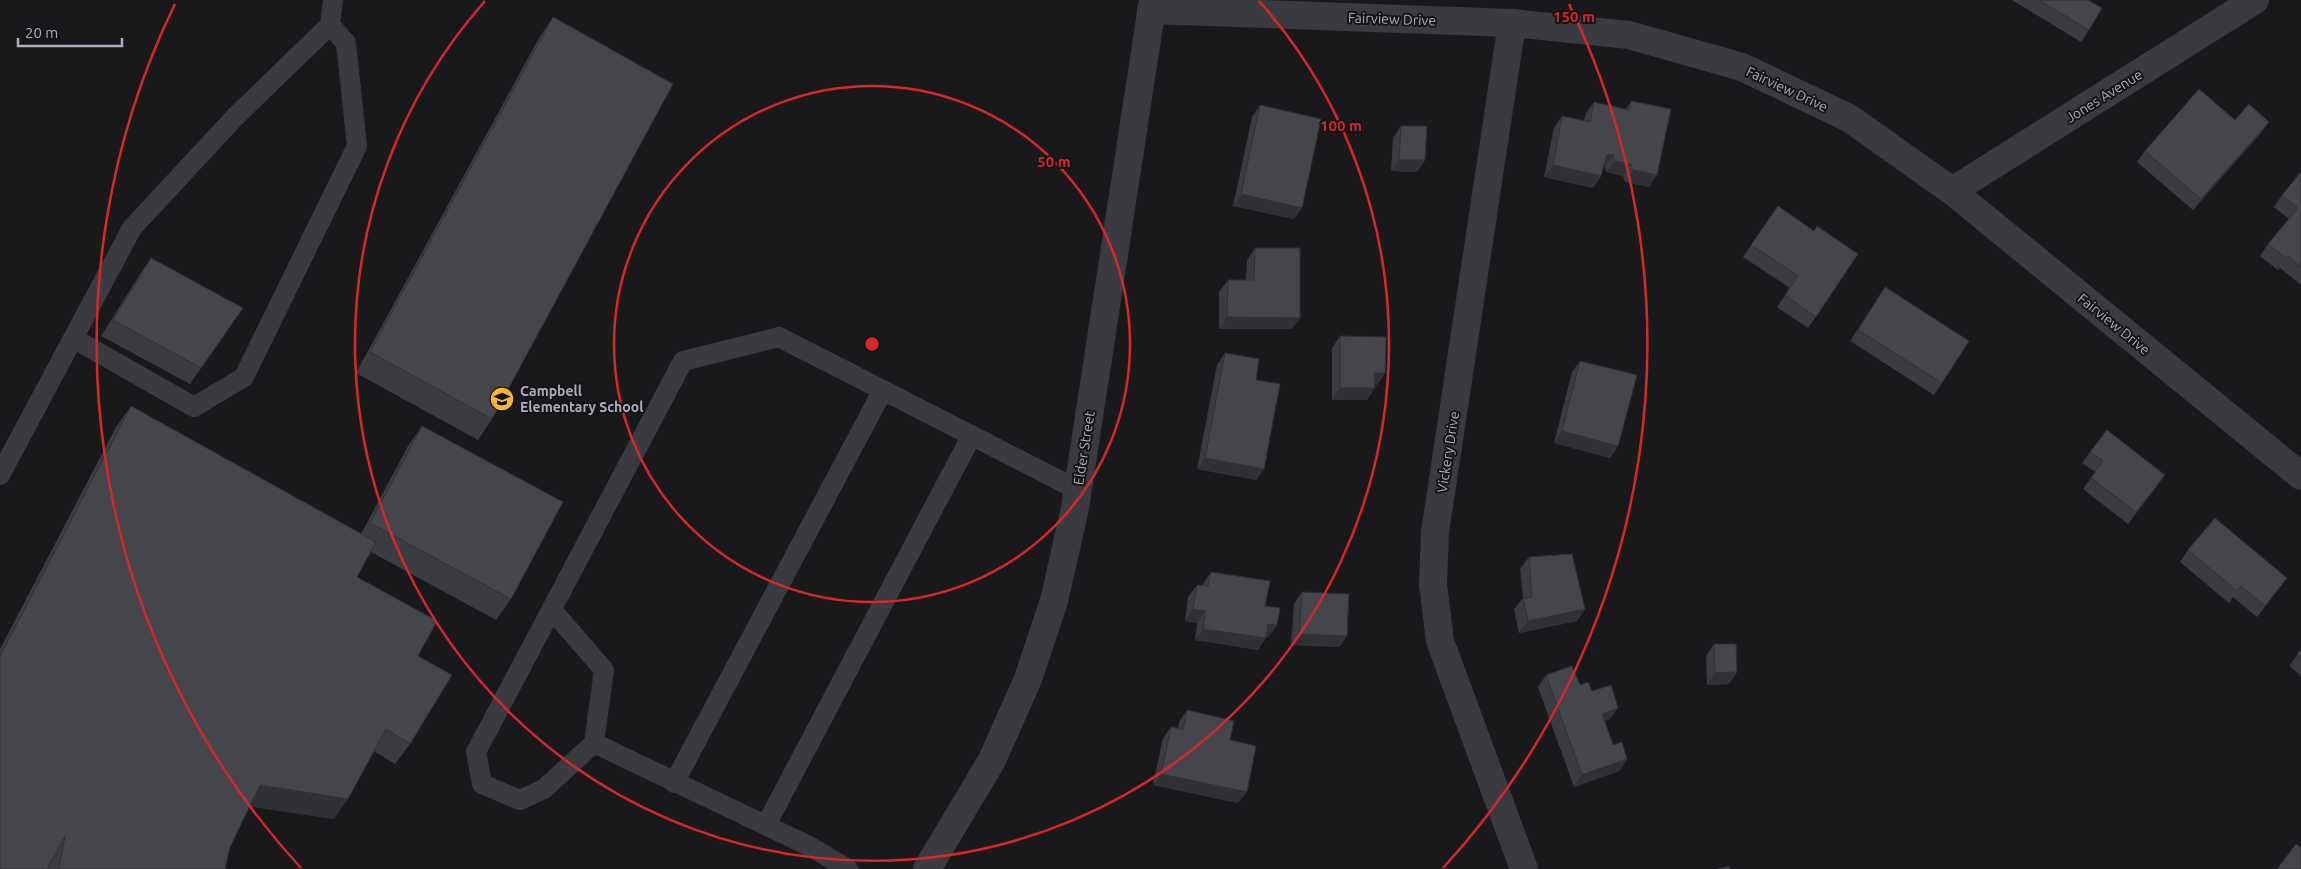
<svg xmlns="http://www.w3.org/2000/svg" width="2301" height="869" viewBox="0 0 2301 869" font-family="Ubuntu,sans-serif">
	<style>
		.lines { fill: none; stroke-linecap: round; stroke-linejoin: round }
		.service { stroke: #3a3b41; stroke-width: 20 }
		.minor { stroke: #3a3b41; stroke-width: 28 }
		.wall { fill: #3b3c41 }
		.shaded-wall { fill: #303135 }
		.building { fill: #45464c; stroke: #303135 }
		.ring { fill: none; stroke: #d62828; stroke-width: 2.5 }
		.labels { text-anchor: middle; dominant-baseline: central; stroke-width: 4; stroke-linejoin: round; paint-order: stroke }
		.street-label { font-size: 14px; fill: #abb0bc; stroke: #141417 }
		.poi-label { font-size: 14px; font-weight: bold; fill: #abb0bc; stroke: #141417; text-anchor: start }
		.centre { fill: #d62828; stroke: #141417; stroke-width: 2.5 }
		.ring-label { font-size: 15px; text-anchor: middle; font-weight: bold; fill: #d62828; stroke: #141417; stroke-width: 4; stroke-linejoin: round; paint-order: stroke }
	</style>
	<rect width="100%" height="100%" fill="#19191c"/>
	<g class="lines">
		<!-- service -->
		<path class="service" d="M73 338 194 407 244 377 357 146 346 43 330 25
			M0 475 132 228 235 117 330 25 333 0
			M552 610 604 670 594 743
			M674 783 883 390
			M766 825 972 435
			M848 869 811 847 594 743 544 789 520 800 482 784 476 752 683 361 779 337 1078 490"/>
		<!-- minor -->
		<path class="minor" d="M1151 10 1512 23 1629 35 1742 67 1849 118 1952 191 2301 476
			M1512 23 1435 532 1433 584 1440 641 1524 869
			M1952 191 2255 0
			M927 869 992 760 1028 679 1054 601 1075 508 1153 0"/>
	</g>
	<!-- wall -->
	<path class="wall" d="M2012 0H2088L2089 30 2081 42Z
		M553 17 492 419 478 440 356 373 539 38Z
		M1631 101 1649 187 1625 182 1623 176 1606 172 1605 167 1604 166 1601 176 1593 188 1544 177 1554 128 1562 116 1584 121 1586 113 1594 102 1626 109Z
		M1260 105 1294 219 1233 206 1252 117Z
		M2235 120 2269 122 2261 133 2193 210 2137 162 2145 151Z
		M1401 126 1425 160 1417 172 1391 171 1393 138Z
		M2301 172V285L2280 268 2278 270 2260 256 2268 244 2289 219 2274 207 2282 195Z
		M1778 206 1813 231 1817 226 1816 317 1808 328 1777 307 1790 288 1743 257Z
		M1255 248 1292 329H1219V292L1228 280H1246L1247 260Z
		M151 258 243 308 190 384 101 336 140 274Z
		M1885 287 1942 383 1934 395 1850 341Z
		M1340 336 1385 373 1377 385H1375L1367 400H1332V348Z
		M1225 353 1256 380 1264 469 1256 480 1197 469 1217 365Z
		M1580 361 1618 446 1610 458 1554 443 1572 372Z
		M131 406 361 534 408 446 422 426 511 599 496 620 371 552 357 577 418 656 410 744 395 764 374 751 334 819 249 806 230 847 225 869H48L49 865 0 869V649L116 427Z
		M2090 452 2157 486 2128 524 2083 489 2095 472 2082 463Z
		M2188 550 2287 578 2257 617 2233 597 2229 603 2180 562Z
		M1529 557 1585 609 1577 621 1519 633 1514 609 1523 598 1520 569Z
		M1211 572 1265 606 1269 637 1266 636 1258 650 1195 640 1197 623 1185 621 1188 597 1197 585 1202 586 1203 584Z
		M1302 592 1347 636 1339 647 1291 645 1294 604Z
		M1714 644 1737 672 1729 684 1707 685 1706 656Z
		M2301 650V676L2289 666Z
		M1546 675 1580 685 1592 691 1618 708 1610 719 1605 721 1613 745 1627 759 1619 771 1574 787 1538 687Z
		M1187 710 1230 740 1238 803 1153 785 1163 738 1171 727 1178 728 1179 722Z"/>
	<!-- shaded-wall -->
	<path class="shaded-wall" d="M2269 122 2261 133 2193 210 2201 199Z
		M1607 154 1613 155 1605 167 1599 165Z
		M1399 160H1425L1417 172 1391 171Z
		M1615 161 1631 164 1623 176 1606 172Z
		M1553 165 1601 176 1593 188 1544 177Z
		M1633 170 1657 175 1649 187 1625 182Z
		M1241 194 1302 208 1294 219 1233 206Z
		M1227 317 1300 318 1292 329H1219Z
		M1374 373H1385L1377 385H1366Z
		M1340 388H1375L1367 400H1332Z
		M1562 431 1618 446 1610 458 1554 443Z
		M1205 458 1264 469 1256 480 1197 469Z
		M2165 475 2157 486 2128 524 2136 512Z
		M2287 578 2279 589 2257 617 2265 606Z
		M1193 609 1205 611 1197 623 1185 621Z
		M1585 609 1577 621 1519 633 1528 621Z
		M1268 624 1277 625 1269 637 1260 635Z
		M1203 629 1266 638 1258 650 1195 640Z
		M1299 634 1347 636 1339 647 1291 645Z
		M1737 672 1729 684 1707 685 1715 673Z
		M1618 708 1610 719 1594 725 1602 714Z
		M1627 759 1619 771 1574 787 1582 775Z
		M1161 774 1247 792 1238 803 1153 785Z
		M260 785 348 799 334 819 245 806Z"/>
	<!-- building -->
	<path class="building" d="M2039 0H2088L2102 8 2089 30Z
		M553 17 673 84 492 419 370 352Z
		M2199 89 2235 120 2249 104 2269 122 2201 199 2145 151Z
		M1631 101 1671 109 1657 175 1633 170 1631 164 1615 161 1613 155 1607 154 1601 176 1553 165 1562 116 1590 122 1594 102 1629 110Z
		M1260 105 1321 119 1302 208 1241 194Z
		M1401 126H1427L1425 160H1399Z
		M2301 172V267L2288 256 2286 258 2268 244 2298 208 2282 195Z
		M1778 206 1814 231 1817 226 1858 254 1816 317 1785 295 1798 276 1751 245Z
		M1255 248H1300V318L1227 317 1228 280H1254Z
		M151 258 243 308 201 368 113 320Z
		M1885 287 1969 341 1942 383 1858 330Z
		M1340 336 1386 337 1385 373H1374L1375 388H1340Z
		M1225 353 1259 359 1256 380 1280 384 1264 469 1205 458Z
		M1580 361 1637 375 1618 446 1562 431Z
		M131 406 376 542 357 577 437 621 418 656 452 675 410 744 386 729 348 799 260 785 230 847 225 869H59L65 836 47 869H0V656Z
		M422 426 563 502 511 599 370 523Z
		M2107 430 2165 475 2136 512 2091 478 2103 461 2090 452Z
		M2215 518 2287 578 2265 606 2241 586 2237 591 2188 550Z
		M1572 554 1585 609 1528 621 1523 598 1532 597 1529 557Z
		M1211 572 1270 581 1265 606 1280 608 1277 625 1268 624 1266 638 1203 629 1205 611 1193 609 1197 585 1208 586Z
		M1302 592 1349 594 1347 636 1299 634Z
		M1714 644H1736L1737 672 1715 673Z
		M2301 650V658L2297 654Z
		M1572 666 1580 685 1588 682 1592 691 1611 685 1618 708 1602 714 1613 745 1622 742 1627 759 1582 775 1546 675Z
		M1187 710 1234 721 1230 740 1256 746 1247 792 1161 774 1171 727 1183 730Z
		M2296 844 2301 848V869H2277Z
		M1729 866 1730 869H1718Z"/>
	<!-- distance rings -->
	<g class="ring">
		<circle cx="872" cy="344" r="258"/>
		<path d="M1259 1A517 517 0 1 1 485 1"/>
		<path d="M301 868A775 775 0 0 1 175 4M1569 4A775 775 0 0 1 1443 868"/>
	</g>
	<!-- icons -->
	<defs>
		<g id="school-disc" transform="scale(1.25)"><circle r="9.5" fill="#f7b536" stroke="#141417"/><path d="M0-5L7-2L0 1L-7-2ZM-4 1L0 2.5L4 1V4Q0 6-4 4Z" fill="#111"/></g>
	</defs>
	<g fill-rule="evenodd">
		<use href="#school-disc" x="502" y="399"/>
	</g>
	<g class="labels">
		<!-- street labels -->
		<g class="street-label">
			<text transform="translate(1392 19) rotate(2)">Fairview Drive</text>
			<text transform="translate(1787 89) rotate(25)">Fairview Drive</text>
			<text transform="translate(2104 96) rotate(-32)">Jones Avenue</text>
			<text transform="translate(2114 324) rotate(39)">Fairview Drive</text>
			<text transform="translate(1084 448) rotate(-81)">Elder Street</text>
			<text transform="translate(1448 452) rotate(-81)">Vickery Drive</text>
		</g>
		<!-- poi labels -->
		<g class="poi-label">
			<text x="520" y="391">Campbell<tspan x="520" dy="16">Elementary School</tspan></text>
		</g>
	</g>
	<circle cx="872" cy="344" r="8" class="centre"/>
	<g class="ring-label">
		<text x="1574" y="22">150 m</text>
		<text x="1341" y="131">100 m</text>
		<text x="1054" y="167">50 m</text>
	</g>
	<!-- scale -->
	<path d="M18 38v8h104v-8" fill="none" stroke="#abb0bc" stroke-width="2.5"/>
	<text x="25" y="38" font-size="15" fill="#abb0bc" stroke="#141417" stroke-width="4" paint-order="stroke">20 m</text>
</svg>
